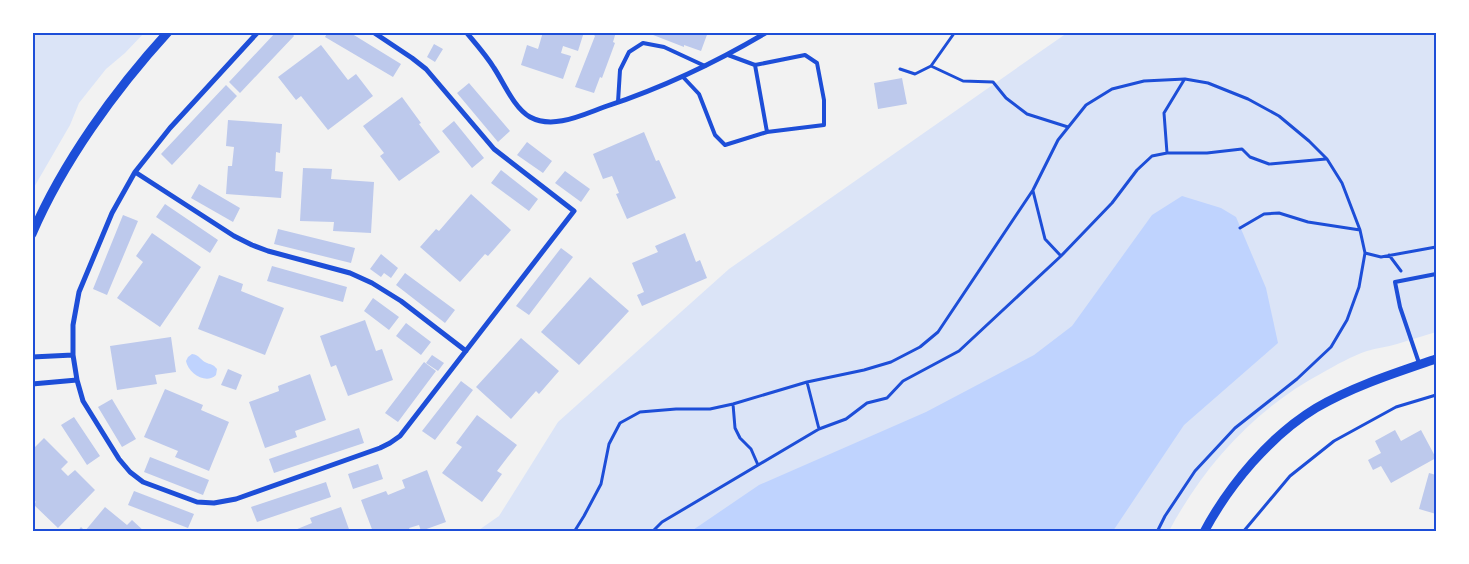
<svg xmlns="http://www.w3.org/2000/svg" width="1469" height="564" viewBox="0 0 1469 564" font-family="'Sofia Sans Condensed',sans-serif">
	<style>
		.green { fill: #dbe4f7 }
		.water { fill: #bfd3fe }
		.building { fill: #bdc9ec }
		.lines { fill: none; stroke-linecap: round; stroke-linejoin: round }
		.path { stroke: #1d4ed8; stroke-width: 3 }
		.service { stroke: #1d4ed8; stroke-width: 4 }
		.minor { stroke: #1d4ed8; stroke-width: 5 }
		.tertiary { stroke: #1d4ed8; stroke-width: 9 }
		.neatline { fill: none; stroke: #1d4ed8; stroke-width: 2 }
	</style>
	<rect width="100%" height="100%" fill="#f2f2f2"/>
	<!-- green -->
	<path class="green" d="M33 32 144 33 125 53 106 69 79 103 70 125 33 189Z
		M1067 33H1436V332C1423 336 1410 340 1397 344 1387 347 1377 348 1367 351 1352 356 1336 365 1322 373 1255 409 1205 464 1169 531L476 532 499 516 558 422 729 269Z"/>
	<!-- water -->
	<path class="water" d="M1182 196 1221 208 1236 217 1266 288 1278 343 1184 425 1113 531 690 532 759 485 926 412 1034 355 1072 326 1152 215Z
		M192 354C200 355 201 361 207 363 212 365 213 364 217 369L216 375C206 385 188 373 186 361L188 357Z"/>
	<!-- building -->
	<path class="building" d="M276 32H291L294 36 240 93 229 82Z
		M328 32H349L401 64 393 77 325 37Z
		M543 32H584L578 51 563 46 561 53 571 56 563 79 521 65 527 45 538 49Z
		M595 32H616L613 42 615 43 602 78 600 77 594 93 575 87 595 36 594 35Z
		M708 32 701 51 684 45V47L648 33Z
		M434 44 443 49 435 62 427 57Z
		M321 45 348 80 356 74 373 96 328 130 301 96 296 100 278 77Z
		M902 78 907 104 878 109 874 83Z
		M469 83 510 131 498 142 457 93Z
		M226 85 237 96 172 165 161 154Z
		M402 97 421 123 419 124 440 152 399 181 380 156 384 153 363 126Z
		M228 120 282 124 280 153 276 152 275 171 283 172 281 198 226 194 228 166H232L234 147 226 146Z
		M454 121 484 158 472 168 442 131Z
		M644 132 656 161 659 160 676 198 627 219 616 194 619 193 612 176 603 179 593 154Z
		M527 142 552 161 543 173 517 155Z
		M303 168 332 169 331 179 374 182 371 233 333 231 334 222 300 221Z
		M501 170 538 199 529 211 491 183Z
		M565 171 590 189 581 202 555 183Z
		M199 184 240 208 233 222 191 198Z
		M471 194 511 230 488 256 485 254 460 282 420 247 436 229 439 231Z
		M165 204 218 240 210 253 156 217Z
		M123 215 138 221 107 295 93 289Z
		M278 229 355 248 351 263 274 244Z
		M152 233 201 267 160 327 117 298 143 262 136 256Z
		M685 233 696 262 700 260 707 278 642 306 637 295 644 292 632 263 658 252 655 246Z
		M561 248 573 257 529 315 516 306Z
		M381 254 398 268 391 278 384 273 381 277 370 269Z
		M272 266 347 287 343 302 267 281Z
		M405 273 455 310 445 323 396 285Z
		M219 275 243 284 241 291 284 308 265 355 198 329Z
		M590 277 629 311 579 365 541 332Z
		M373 298 399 317 389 330 364 311Z
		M365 320 376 351 382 349 393 380 348 396 336 365 331 367 320 336Z
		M406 323 431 342 421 355 396 336Z
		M171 337 176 372 155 375 157 384 117 390 110 346Z
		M521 338 559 371 539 394 536 391 511 419 476 387Z
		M432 355 444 363 438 371 426 363Z
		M424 362 436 371 398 422 385 413Z
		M228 369 242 375 236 390 221 385Z
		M310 374 326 420 295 431 297 437 265 448 249 402 279 391 278 386Z
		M461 381 473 390 435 440 422 431Z
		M165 389 203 405 201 410 229 422 209 471 175 457 178 451 144 437Z
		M112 399 136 439 122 447 98 407Z
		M477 415 517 445 497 471 502 474 482 502 442 473 462 447 456 443Z
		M74 417 100 456 87 465 61 425Z
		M359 428 364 443 274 473 269 459Z
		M1395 430 1401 441 1421 430 1436 458 1391 483 1381 466 1373 470 1368 460 1381 453 1375 441Z
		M44 438 68 462 61 469 68 476 75 470 95 490 58 528 33 504 36 502 32 499V450Z
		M150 457 209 480 203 495 144 472Z
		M378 464 383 479 353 489 348 474Z
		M427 470 446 522 421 531 419 525 409 528 411 532H373L361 500 386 491 388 495 405 488 402 480Z
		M1429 473 1436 475V514L1419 509Z
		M326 482 331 497 257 522 251 507Z
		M134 491 194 514 188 528 128 505Z
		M105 507 127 525 132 520 145 532H77L81 527 85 531Z
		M341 507 350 532H290L312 523 310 518Z"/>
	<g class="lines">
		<!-- path -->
		<path class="path" d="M931 66 955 32
			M900 69 915 74 931 66 963 81 993 82 1006 98 1027 114 1068 127
			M1167 153 1164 113 1184 80
			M1033 191 1045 239 1061 256
			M1240 228 1264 214 1279 213 1308 222 1360 230
			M1365 253 1381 257 1436 247
			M1389 255 1401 271
			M807 382 819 429
			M733 404 735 428 740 438 751 449 758 465
			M574 532 584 516 601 484 609 444 620 423 640 412 676 409H710L733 404 807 382 864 370 891 362 920 347 938 332 1033 190 1058 140 1086 105 1112 89 1144 81 1185 79 1208 83 1248 99 1279 116 1309 141 1327 159 1342 183 1360 230 1365 253 1359 287 1347 320 1331 347 1297 379 1235 428 1195 471 1165 516 1157 532
			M652 532 662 522 819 429 846 419 867 403 887 398 903 381 959 351 1061 256 1112 203 1137 170 1152 156 1167 153H1207L1242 149 1250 157 1269 164 1326 159
			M1243 532 1290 476 1334 441 1396 407 1436 395"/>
		<!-- service -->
		<path class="service" d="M755 65 767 132
			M683 77 699 94 715 135 725 145 767 132 824 125V100L817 63 805 55 755 65 728 55
			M618 102 620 70 629 52 643 43 664 47 705 66
			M1419 363 1400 307 1395 282 1436 274"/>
		<!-- minor -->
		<path class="minor" d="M258 32 170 128 135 172 112 213 79 292 73 325V355L77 380 83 401 119 459 130 472 143 482 197 502 214 503 236 499 380 448 390 443 400 436 574 211 494 149 426 69 412 58 373 32
			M466 32C476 44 486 55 494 68 504 83 514 108 530 117 554 130 584 114 607 106 664 87 715 63 767 32
			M135 172 234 236 252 245 268 251 350 273 372 283 401 301 466 351
			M32 357 73 355
			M32 384 77 380"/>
		<!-- tertiary -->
		<path class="tertiary" d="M32 234C63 162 115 90 168 32
			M1204 532C1229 485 1270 436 1316 408 1354 386 1395 373 1436 359"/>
	</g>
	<!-- border -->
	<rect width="1469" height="564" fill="none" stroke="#ffffff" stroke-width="68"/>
	<rect x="34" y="34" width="1401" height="496" class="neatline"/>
</svg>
